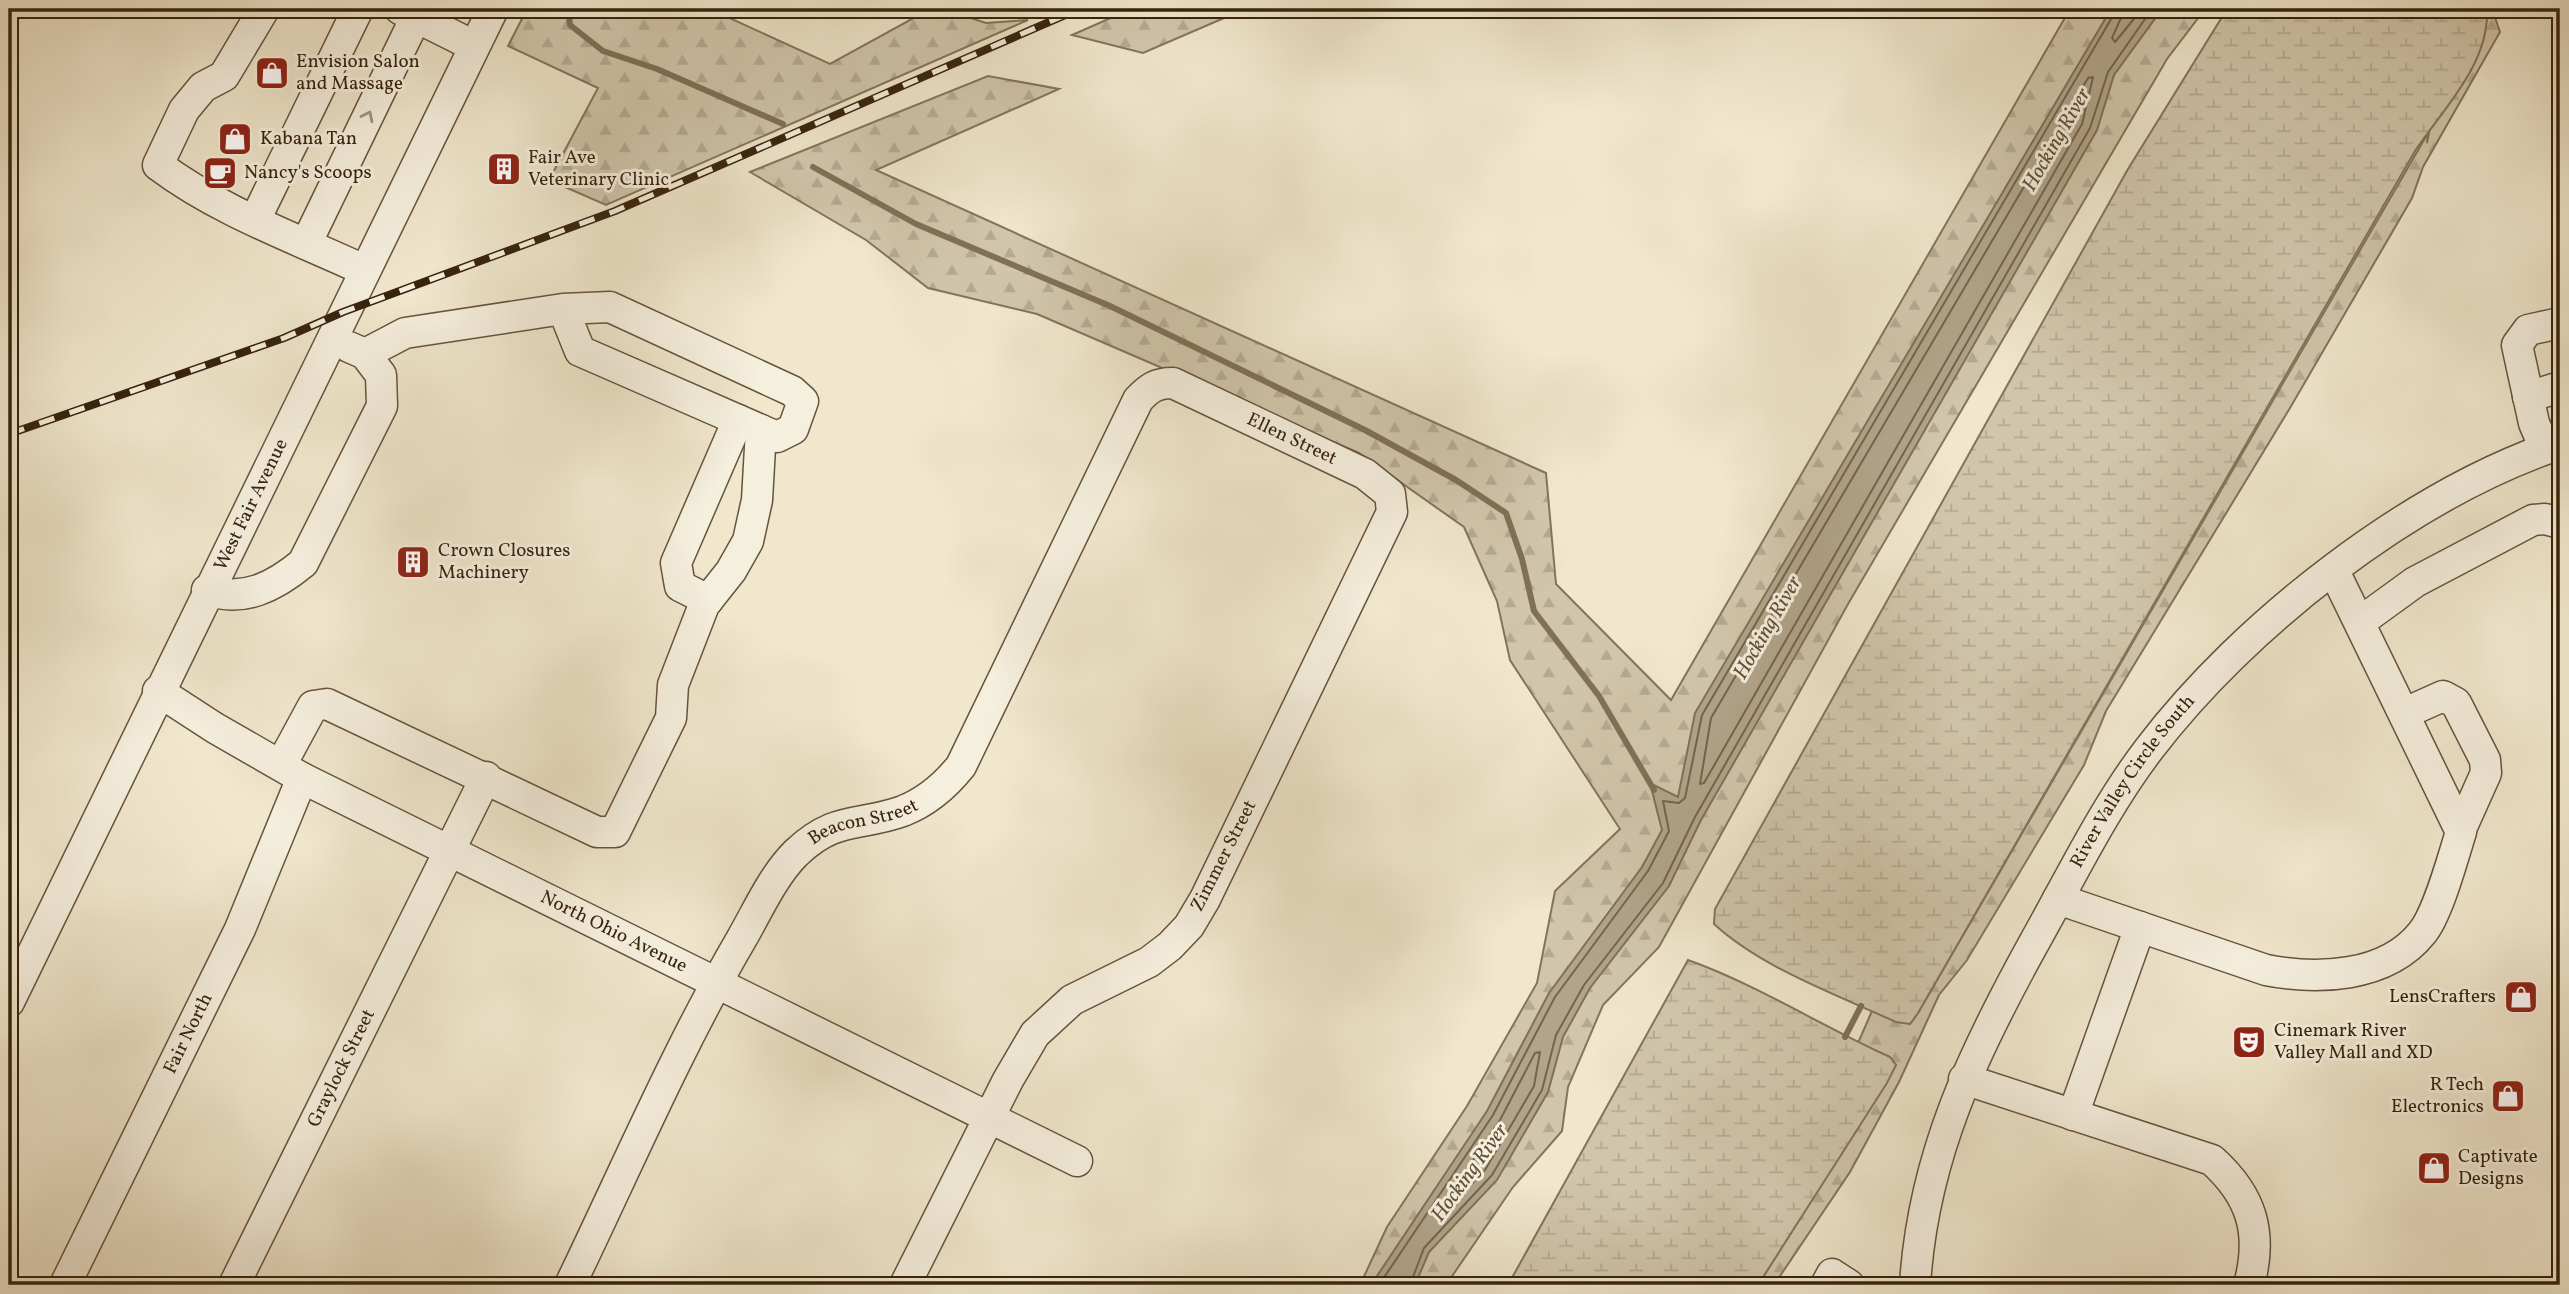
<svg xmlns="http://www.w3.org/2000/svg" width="2569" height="1294" viewBox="0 0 2569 1294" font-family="Vollkorn,serif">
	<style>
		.forest { fill: url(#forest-firs); stroke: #84745c; stroke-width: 2 }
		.wetland { fill: url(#wetland-marsh); stroke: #84745c; stroke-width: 2 }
		.water { fill: #b1a48b; stroke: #807058; stroke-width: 2 }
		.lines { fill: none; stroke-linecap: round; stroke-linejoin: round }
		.shore { stroke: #74644c; stroke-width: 2 }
		.stream { stroke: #807058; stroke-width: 6 }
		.minor-casing { stroke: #65543c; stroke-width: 33 }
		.minor { stroke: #f5efde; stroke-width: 30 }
		.rail-casing { stroke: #37230c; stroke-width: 8 }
		.rail { stroke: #f5efde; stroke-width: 5; stroke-dasharray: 16; stroke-linecap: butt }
		.oneway { stroke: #a09380 }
		.labels { text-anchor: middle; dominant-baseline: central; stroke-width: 6; stroke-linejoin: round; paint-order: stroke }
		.poi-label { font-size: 19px; fill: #37230c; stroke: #f5efde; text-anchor: start }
		.street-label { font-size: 19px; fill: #37230c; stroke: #f5efde }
		.water-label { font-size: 21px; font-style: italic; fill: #625038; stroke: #f5efde }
	</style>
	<defs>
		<pattern id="forest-firs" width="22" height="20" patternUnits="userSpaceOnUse" patternTransform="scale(1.75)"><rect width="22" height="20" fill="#d1c6ac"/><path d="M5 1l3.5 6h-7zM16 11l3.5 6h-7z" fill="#b4aa93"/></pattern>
		<pattern id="wetland-marsh" width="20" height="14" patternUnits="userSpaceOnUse" patternTransform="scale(1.75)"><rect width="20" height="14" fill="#d1c6ac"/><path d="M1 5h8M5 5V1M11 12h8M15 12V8" fill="none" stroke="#b4aa93"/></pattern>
	</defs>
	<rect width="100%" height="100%" fill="#f0e7cd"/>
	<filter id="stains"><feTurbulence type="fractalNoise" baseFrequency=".00286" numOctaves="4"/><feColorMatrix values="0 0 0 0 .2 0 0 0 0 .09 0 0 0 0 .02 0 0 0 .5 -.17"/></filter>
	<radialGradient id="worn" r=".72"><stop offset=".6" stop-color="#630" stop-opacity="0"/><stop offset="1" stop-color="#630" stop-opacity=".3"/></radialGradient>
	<!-- forest -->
	<path class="forest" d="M527 9H710L830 64 930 9H943L986 23 1028 20 606 205 549 180 598 88 508 46Z
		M1131 9H1245L1143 53 1072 35Z
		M2070 9H2205L2167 59 1848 604 1659 947 1603 1005 1568 1087 1562 1131 1513 1187 1446 1285H1360L1387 1227 1467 1106 1537 983 1555 891 1620 829 1510 660 1497 601 1464 527 1359 453 1037 314 928 288 866 240 750 172 988 76 1059 89 876 170 1546 473 1556 584 1671 700Z
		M2426 9H2492L2500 32 2423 167 2412 198 2290 408 2106 711 2084 765 1967 960 1939 995 1899 1082 1850 1172 1774 1285H1758L1896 1065 1890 1057 1858 1043 1872 1011 1910 1024 1918 1013 2428 133 2427 143 2443 59Z"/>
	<!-- wetland -->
	<path class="wetland" d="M2227 9H2480L2487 14C2487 66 2443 109 2415 151L1918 1013 1910 1024 1896 1022C1837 995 1762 968 1714 924L1715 909 2128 169Z
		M1688 960C1758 985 1821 1026 1890 1057L1896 1065 1887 1083 1758 1285H1508Z"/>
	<!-- water -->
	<path class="water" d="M2111 9H2162L2114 75 2097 130 1701 820 1669 886 1590 988 1563 1037 1548 1092 1497 1180 1429 1252 1415 1285H1371L1487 1111 1549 993 1642 867 1662 830 1650 783 1678 797 1695 713Z"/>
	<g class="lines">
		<!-- shore -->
		<path class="shore" d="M2125 9 2112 38 2115 42 2142 9
			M2093 77 2082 124 1704 783 1700 784 1711 718 2088 78Z
			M1540 1052 1534 1086 1485 1170 1447 1210 1443 1211 1442 1206 1500 1120 1535 1053Z
			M1379 1285 1493 1115 1555 997 1648 871 1669 831 1663 801 1679 803 1685 798 1702 715 2117 9
			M1410 1285 1424 1248 1492 1175 1542 1090 1556 1035 1584 985 1663 883 1695 817 2090 128 2108 72 2152 9"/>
		<!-- stream -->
		<path class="stream" d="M568 9 570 25 603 51 657 69 783 124
			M813 167 916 224 1110 306 1365 430 1456 480 1506 513 1522 559 1534 611 1599 696 1654 790
			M1845 1037 1861 1006"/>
		<!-- minor casing -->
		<g class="minor-casing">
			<g id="minor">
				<path d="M264 9 224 76 203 87 184 110 158 165C219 211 295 238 364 270"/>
				<path d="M400 9 474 46"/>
				<path d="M255 220 358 9"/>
				<path d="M306 244 416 17"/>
				<path d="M365 354 405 333 563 309 610 307 792 391 803 401 793 429 777 437 580 351 563 309"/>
				<path d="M2528 397 2560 387"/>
				<path d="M2545 449 2534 423 2517 345 2528 330 2560 323"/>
				<path d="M207 590C244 603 275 586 303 563L382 406 381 375 365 354 349 347"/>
				<path d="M708 600 680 586 676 563 738 420"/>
				<path d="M2360 622 2415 582 2533 520 2545 519 2560 523"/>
				<path id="s1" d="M158 691 215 728 302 778 1077 1161"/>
				<path d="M2405 713 2443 696 2456 703 2485 760 2486 773 2460 831"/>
				<path d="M281 765 313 706 327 704 597 832H615L671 718 673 685 704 605 731 571 748 541 757 500 761 430"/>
				<path d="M2058 899 2266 970C2317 980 2386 978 2422 933 2438 914 2453 857 2461 832L2334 571"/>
				<path id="s2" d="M9 1002 493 9"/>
				<path d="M1964 1079 2212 1160C2252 1196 2263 1233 2249 1285"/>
				<path d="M2073 1115 2140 927"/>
				<path id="s3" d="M65 1285 240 929 302 778"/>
				<path id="s4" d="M234 1285 486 777"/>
				<path id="s5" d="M570 1285C626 1169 677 1049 742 938 758 910 773 876 796 853 836 815 859 827 903 811 926 802 945 786 961 766L1138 400C1149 388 1156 383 1173 383L1365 474 1390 494 1392 512 1205 899 1189 926 1170 946 1149 962 1072 1000 1035 1034 1008 1080 905 1285"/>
				<path d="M1826 1285 1832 1274 1849 1285"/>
				<path id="s6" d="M1915 1285C1923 1156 1973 1053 2035 941 2071 877 2104 808 2149 749 2244 624 2411 494 2560 444"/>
			</g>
		</g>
		<!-- minor -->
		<use href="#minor" class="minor"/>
		<!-- rail casing -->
		<g class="rail-casing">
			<path id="rail" d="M9 434 284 338 343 312 615 211 1079 9"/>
		</g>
		<!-- rail -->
		<use href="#rail" class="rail"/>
	</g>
	<!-- one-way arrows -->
	<defs><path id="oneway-chevron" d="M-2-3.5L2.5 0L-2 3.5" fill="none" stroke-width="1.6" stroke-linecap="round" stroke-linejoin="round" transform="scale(1.75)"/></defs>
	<use class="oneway" href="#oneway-chevron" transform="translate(368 116) rotate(-64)"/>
	<!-- icons -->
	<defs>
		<g id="shop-square" transform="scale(1.75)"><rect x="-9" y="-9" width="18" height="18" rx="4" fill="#8f2418" stroke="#f5efde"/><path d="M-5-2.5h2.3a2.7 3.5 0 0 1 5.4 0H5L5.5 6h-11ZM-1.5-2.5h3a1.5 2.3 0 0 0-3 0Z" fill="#fff"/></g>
		<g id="building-square" transform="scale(1.75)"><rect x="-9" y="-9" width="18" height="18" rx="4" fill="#8f2418" stroke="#f5efde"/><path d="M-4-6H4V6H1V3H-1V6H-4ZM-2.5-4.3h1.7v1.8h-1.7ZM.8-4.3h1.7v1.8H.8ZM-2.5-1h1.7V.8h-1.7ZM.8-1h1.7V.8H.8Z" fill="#fff"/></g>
		<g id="cafe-square" transform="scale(1.75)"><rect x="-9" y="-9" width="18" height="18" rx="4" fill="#8f2418" stroke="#f5efde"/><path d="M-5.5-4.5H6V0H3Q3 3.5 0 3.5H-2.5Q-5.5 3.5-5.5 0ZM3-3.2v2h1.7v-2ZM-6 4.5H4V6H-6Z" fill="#fff"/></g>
		<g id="theatre-square" transform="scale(1.75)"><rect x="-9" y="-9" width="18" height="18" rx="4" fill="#8f2418" stroke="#f5efde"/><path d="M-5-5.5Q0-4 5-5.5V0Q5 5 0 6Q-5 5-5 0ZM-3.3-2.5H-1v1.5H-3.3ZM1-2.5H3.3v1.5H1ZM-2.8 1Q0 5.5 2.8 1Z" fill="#fff"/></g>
	</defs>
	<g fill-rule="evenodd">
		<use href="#shop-square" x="272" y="73"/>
		<use href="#shop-square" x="235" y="139"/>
		<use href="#building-square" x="504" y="169"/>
		<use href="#cafe-square" x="220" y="173"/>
		<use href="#building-square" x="413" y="562"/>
		<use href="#shop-square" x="2521" y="997"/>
		<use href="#theatre-square" x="2249" y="1042"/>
		<use href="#shop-square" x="2508" y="1096"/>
		<use href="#shop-square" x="2434" y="1168"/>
	</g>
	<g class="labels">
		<!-- poi labels -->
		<g class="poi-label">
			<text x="296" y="62">Envision Salon<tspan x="296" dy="22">and Massage</tspan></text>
			<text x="260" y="139">Kabana Tan</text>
			<text x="528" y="158">Fair Ave<tspan x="528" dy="22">Veterinary Clinic</tspan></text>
			<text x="244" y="173">Nancy's Scoops</text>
			<text x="438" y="551">Crown Closures<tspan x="438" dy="22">Machinery</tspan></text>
			<text x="2496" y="997" text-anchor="end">LensCrafters</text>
			<text x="2274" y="1031">Cinemark River<tspan x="2274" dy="22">Valley Mall and XD</tspan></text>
			<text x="2484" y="1085" text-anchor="end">R Tech<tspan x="2484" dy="22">Electronics</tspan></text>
			<text x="2458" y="1157">Captivate<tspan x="2458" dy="22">Designs</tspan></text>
		</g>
		<!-- street labels -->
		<g class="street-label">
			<text stroke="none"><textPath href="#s5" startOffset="1258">Ellen Street</textPath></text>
			<text stroke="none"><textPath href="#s2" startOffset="553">West Fair Avenue</textPath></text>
			<text stroke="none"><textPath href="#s6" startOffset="555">River Valley Circle South</textPath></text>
			<text stroke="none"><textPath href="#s5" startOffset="564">Beacon Street</textPath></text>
			<text transform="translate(1224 856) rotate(-63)">Zimmer Street</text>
			<text stroke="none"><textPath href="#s1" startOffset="516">North Ohio Avenue</textPath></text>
			<text stroke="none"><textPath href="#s3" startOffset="280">Fair North</textPath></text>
			<text stroke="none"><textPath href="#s4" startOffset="242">Graylock Street</textPath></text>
		</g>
		<!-- water labels -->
		<g class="water-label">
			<text transform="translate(2057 140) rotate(-60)">Hocking River</text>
			<text transform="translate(1768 628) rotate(-60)">Hocking River</text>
			<text transform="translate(1470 1173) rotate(-54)">Hocking River</text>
		</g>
	</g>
	<!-- margin -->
	<rect width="2569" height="1294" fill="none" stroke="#f0e7cd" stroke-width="35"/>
	<rect x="10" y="10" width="2548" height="1273" fill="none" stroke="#37230c" stroke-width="3.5"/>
	<rect x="18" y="18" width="2534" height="1259" fill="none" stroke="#37230c" stroke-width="2"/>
	<rect width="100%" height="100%" filter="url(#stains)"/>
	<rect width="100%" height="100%" fill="url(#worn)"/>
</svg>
